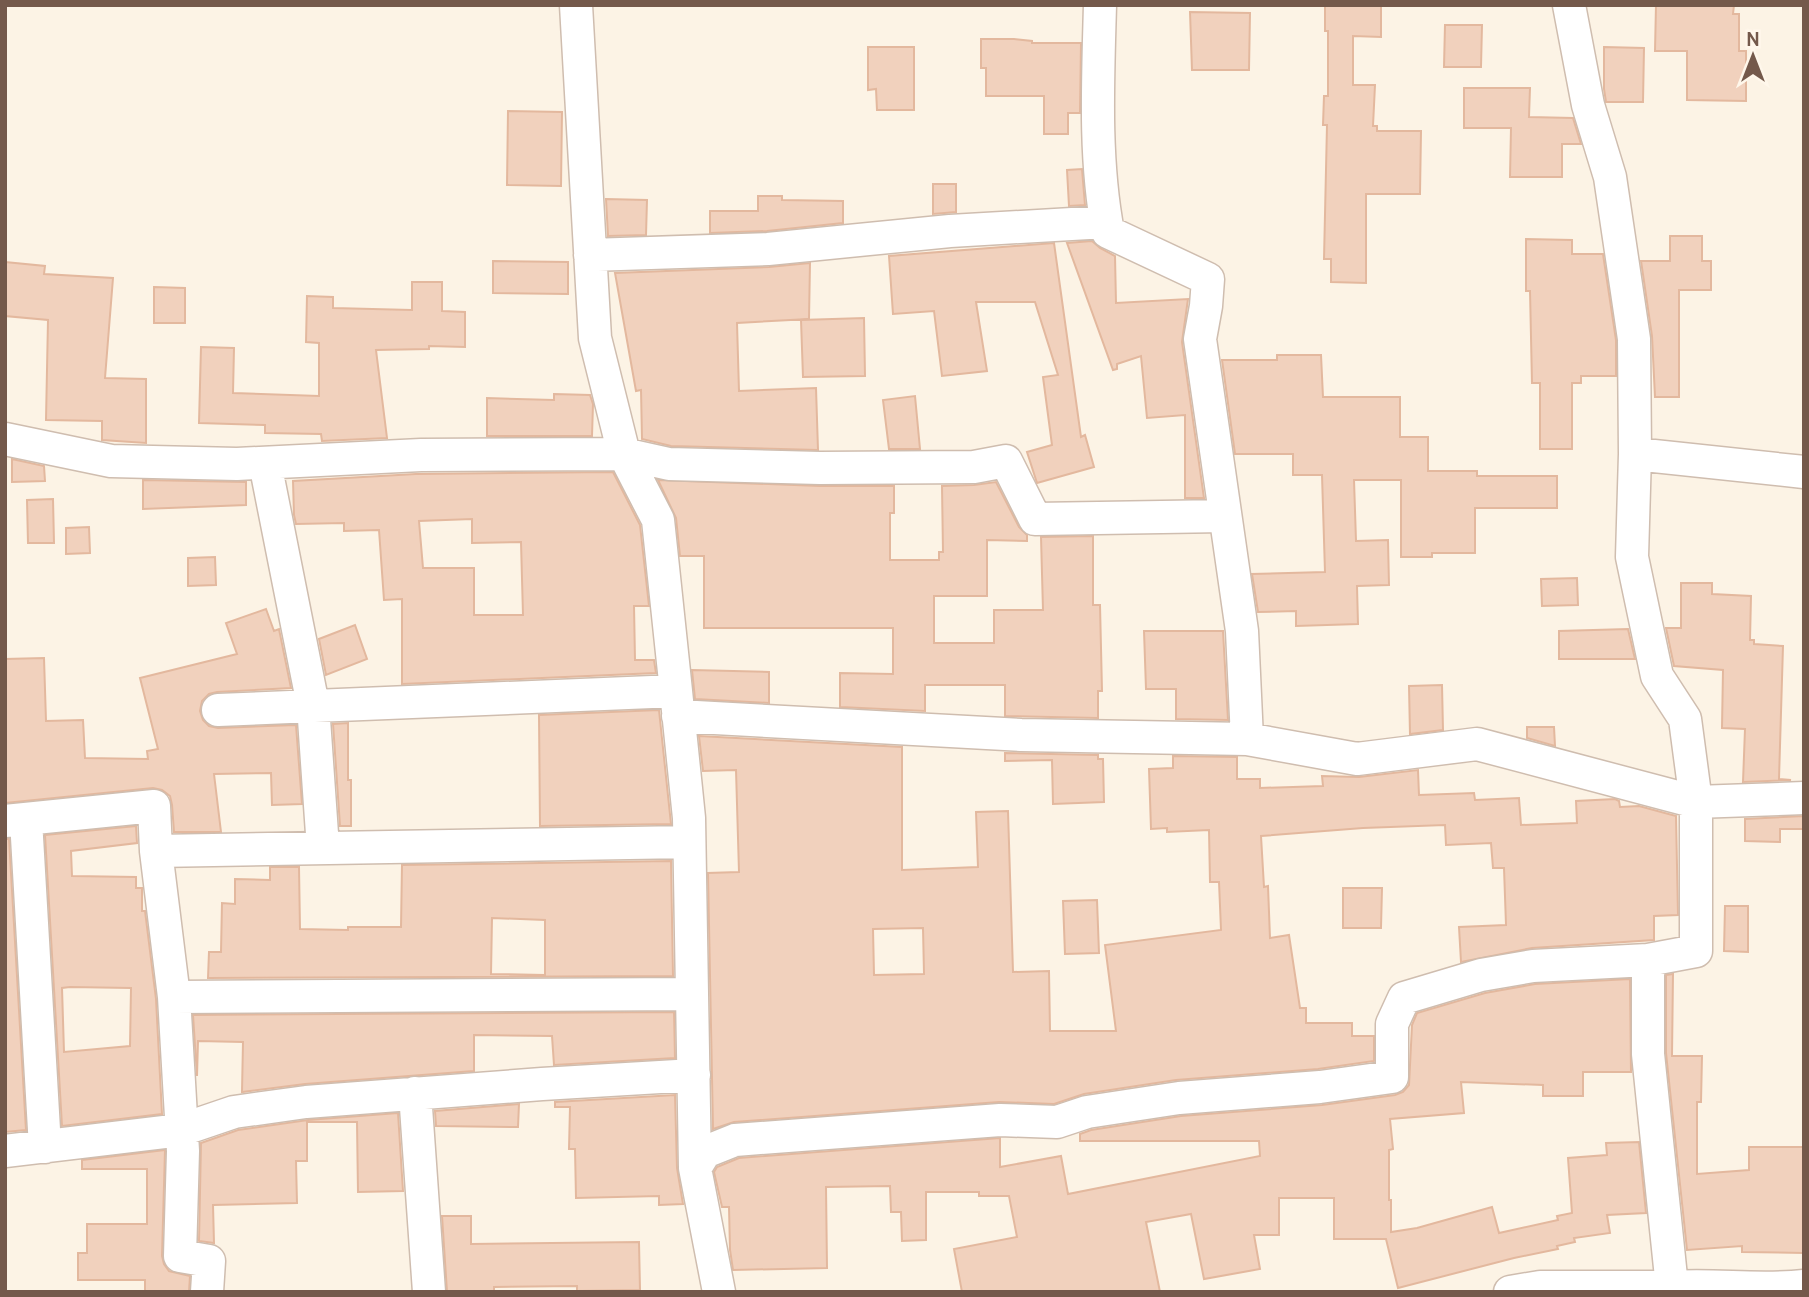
<svg xmlns="http://www.w3.org/2000/svg" width="1809" height="1297" viewBox="0 0 1809 1297" font-family="Cabin,sans-serif">
	<style>
		.building { fill: #f1d1bd; stroke: #e3b89e; stroke-width: 2; fill-rule: evenodd }
		.lines { fill: none; stroke-linecap: round; stroke-linejoin: round }
		.minor-casing { stroke: #cfbdaf; stroke-width: 35 }
		.minor { stroke: #fff; stroke-width: 32 }
	</style>
	<rect width="100%" height="100%" fill="#fcf3e5"/>
	<!-- building -->
	<path class="building" d="M1325 5H1381V37L1353 36V85H1375L1373 126H1377V131H1421L1420 194H1366V283L1331 282V259H1324L1327 125H1323L1324 96H1328V31H1325Z
		M1656 5H1734L1733 14H1739V51H1746V101L1687 100V51H1655Z
		M1190 12 1250 13 1249 70H1192Z
		M1445 25H1482L1481 67H1444Z
		M981 39H1014L1032 41V43H1081L1080 113H1068V134H1044V96H986V68H981Z
		M868 47H914V110H877L876 89 868 90Z
		M1604 47 1644 48 1643 102H1606L1604 89Z
		M1464 88H1530L1529 117 1573 118 1581 144H1562V177H1510L1511 128H1464Z
		M508 111 562 112 561 186 507 185Z
		M1082 169 1085 205 1069 206 1067 170Z
		M933 184H956V212L933 214Z
		M758 196H782V200L843 201V223L767 231 710 233V211H758Z
		M606 199 647 200 646 235 608 236Z
		M1670 236H1702V261H1711V290H1679V397H1655L1652 336 1641 261H1670Z
		M1526 239 1572 240V254H1603L1616 340V376H1581V383H1572V449H1540V383H1532L1530 291H1526Z
		M1092 241 1100 248 1115 256 1116 303 1188 299 1182 342 1204 498H1185V415L1147 418 1141 356 1117 364V369L1113 370 1067 243Z
		M1054 243 1081 437 1085 435 1094 467 1037 483 1027 452 1052 445 1043 377 1058 375 1035 302H976L987 371 942 376 934 311 893 314 889 256Z
		M493 261 568 262V294L493 293Z
		M5 262 45 266 44 274 113 278 105 378 146 379V443L102 440V421L46 420 48 320 5 316Z
		M810 263 809 319 737 323 739 391 816 388 818 450 671 446 642 439 641 390 636 391 615 273 769 267Z
		M412 282H442V311L465 312V347L429 346V349L376 350 387 438 322 441 321 434 265 433V425L199 423 201 347 234 348 233 393 319 396V343L306 342 307 296 333 297V308L412 310Z
		M154 287 185 288V323H154Z
		M864 318 865 376 803 377 801 320Z
		M1277 355H1321L1323 397H1400V437H1428V471H1477V476H1557V508H1475V553H1432V557H1401V480H1354L1356 541 1388 540 1389 585 1357 586 1358 624 1296 626V611L1258 612 1252 574 1325 572 1322 475H1293V454H1235L1222 360H1277Z
		M554 394 590 395 593 404 592 436H487V398L554 400Z
		M915 396 920 449H889L883 400Z
		M12 459 44 466 45 481 12 482Z
		M613 472 640 525 649 606H634L635 660H654L656 673 402 684V599L384 600 379 530 344 531V523L296 524 294 515 293 481 416 474ZM472 519V543L521 542 523 615H474V568H423L419 521Z
		M143 480 246 482V505L143 509Z
		M658 480 820 486H894V513H890V560H939V552H943L942 486 974 485 996 482 1019 527 1027 535V541L987 540V596H934V643H994V610H1043L1041 537 1093 536V605H1100L1102 691H1098V718L1005 716V685H925V711L840 707V673L893 674V628H704V556H680L676 518Z
		M53 499 54 543H28L27 500Z
		M89 527 90 553 66 554V528Z
		M215 557 216 585 188 586V558Z
		M1577 578 1578 605 1542 606 1541 579Z
		M1681 583H1712V594L1751 596 1750 640H1754V644L1783 646 1779 779 1791 780 1743 782 1745 729 1722 728 1723 670 1674 666 1666 628H1681Z
		M266 609 274 631 279 629 291 688 217 692 209 694 202 701 200 711 203 720 209 726 218 728 296 725 302 804 272 805 271 773 214 774 221 832H174L172 805 170 796 162 790 153 788 5 803V659L44 658 46 721 83 720 85 758 148 759 147 751 158 749 140 678 237 654 226 623Z
		M355 625 367 659 326 675 319 639Z
		M1628 629 1635 659H1559V631Z
		M1144 631H1223L1228 720 1176 719V689H1146Z
		M692 670 769 672V703L695 699Z
		M1442 685 1443 730 1410 734 1409 686Z
		M659 710 671 824 540 826 539 715Z
		M348 723V780H351V826H340L333 724Z
		M1527 727H1554L1555 746 1527 738Z
		M699 736 902 747V870L978 867 976 812 1008 811 1013 972 1049 971 1050 1031H1116L1105 945 1221 930 1219 882H1210L1209 830 1167 832V828L1151 829 1149 769 1173 768V756L1237 757V779H1260V788L1323 786 1322 776 1359 777 1418 770 1419 795 1474 793 1475 800 1519 798 1521 825 1577 823 1576 801 1615 799 1619 801 1620 807 1639 806 1676 816 1678 915 1654 916V940L1532 948 1461 962 1459 927 1506 925 1504 868H1493L1491 843 1446 845 1445 825 1363 828 1261 836 1264 887 1268 886 1270 938 1289 935 1300 1008H1306V1023H1352V1036H1374V1061L1318 1069 1176 1080 1084 1094 1054 1104 999 1102 734 1122 713 1129 708 873 739 872 736 770 703 771ZM923 928 924 974 874 975 873 929Z
		M1005 753 1098 755V759H1103L1104 802 1053 804 1052 760 1005 761Z
		M1804 816V829H1780V842L1745 841V819Z
		M136 826 137 843 71 851 72 876 136 877V888H142V911H145L156 999 162 1114 62 1126 45 835ZM70 987 131 988 130 1046 64 1052 62 988Z
		M5 839H9L26 1130 5 1132Z
		M671 861 673 976 208 978 209 952H221L222 903 235 904V879L270 880V867H299L300 929 348 930V927H401L402 865ZM492 918 545 920V975L491 974Z
		M1343 888H1382L1381 928H1343Z
		M1097 900 1099 953 1065 954 1063 901Z
		M1725 906H1748V952L1724 951Z
		M1673 974 1672 1056H1702L1701 1102H1697V1174L1749 1170V1147H1804V1253L1742 1252V1246L1687 1250 1666 1053V975Z
		M1630 979 1631 1072H1583V1096H1543V1085L1461 1082 1464 1113 1390 1119 1393 1149 1389 1150V1200H1391V1232L1417 1228 1492 1207 1499 1233 1558 1220 1557 1216 1572 1213 1568 1158 1607 1155 1606 1143 1639 1142 1646 1213 1607 1215 1610 1233 1574 1238 1575 1242 1557 1246 1558 1249 1514 1258 1398 1288 1386 1239H1334V1198H1279V1235H1254L1260 1269 1204 1279 1191 1214 1146 1222 1160 1292H962L954 1249 1017 1237 1009 1196H979V1192H926V1240L902 1241 901 1212H891L890 1186 826 1187 827 1268 733 1270 730 1250 729 1207H722L714 1172 717 1167 739 1158 1000 1138V1167L1061 1156 1068 1194 1260 1156 1259 1141H1080V1134L1091 1130 1181 1116 1322 1105 1395 1095 1403 1092 1409 1085 1412 1025 1417 1013 1485 993 1535 984Z
		M674 1012 675 1058 554 1065 552 1036 474 1035V1071L305 1084 242 1092 243 1042 198 1041 197 1076 193 1015Z
		M675 1095 677 1168 683 1204 659 1205V1196L576 1198 575 1149H569L570 1107H555V1102Z
		M519 1104 518 1127 436 1126 435 1111Z
		M398 1113 403 1191 358 1192 357 1122H307V1161H296L297 1203 213 1205 214 1243 199 1241 201 1143 238 1130 308 1120Z
		M165 1150 162 1256 164 1264 169 1271 190 1276 189 1292H145V1280H78V1253H87V1224H147V1169H82V1160Z
		M442 1216H471V1244L639 1242 640 1290 577 1291V1286L494 1287V1292H447Z"/>
	<g class="lines">
		<!-- minor casing -->
		<g class="minor-casing">
			<path id="minor" d="M576 5 595 338 624 454 658 520 676 691 689 818 695 1168 705 1152 735 1140 1000 1120 1057 1122 1087 1112 1179 1098 1320 1087 1392 1077V1024L1404 998 1481 975 1533 966 1648 960
				M1100 5C1098 80 1094 158 1108 232L1208 279 1206 306 1200 339 1242 631 1247 739
				M590 255 768 249 950 231 1106 222
				M5 439 111 461 237 464 421 455 624 454 669 464 820 468 974 467 1006 461 1035 519 1225 516
				M1635 454 1804 472
				M265 463 313 705 323 848
				M218 710 676 691
				M678 716 1021 735 1247 739 1357 759 1477 744 1696 802 1804 798
				M26 820 45 1147
				M5 821 154 806 156 851 174 997
				M156 851 689 842
				M415 1093 429 1292
				M5 1151 181 1130 234 1112 306 1102 542 1084 694 1075
				M695 1168 719 1292
				M1672 1287C1716 1284 1760 1291 1804 1286
				M207 1292 209 1261 180 1256 183 1151 174 997 692 994
				M1510 1292 1540 1287H1672L1648 1054V960L1696 951V802L1685 719 1657 676 1632 557 1635 454 1634 339 1610 177 1588 105 1569 5"/>
		</g>
		<!-- minor -->
		<use href="#minor" class="minor"/>
	</g>
	<!-- border -->
	<rect width="1809" height="1297" fill="none" stroke="#74594b" stroke-width="14"/>
	<!-- north arrow -->
	<g transform="translate(1753 56)" stroke="#fff7eb" stroke-width="5" paint-order="stroke">
	<path d="M0-5L12 26L0 18L-12 26Z" fill="#74594b"/>
	<text y="-10" font-size="19" font-weight="bold" text-anchor="middle" fill="#74594b">N</text>
	</g>
</svg>
